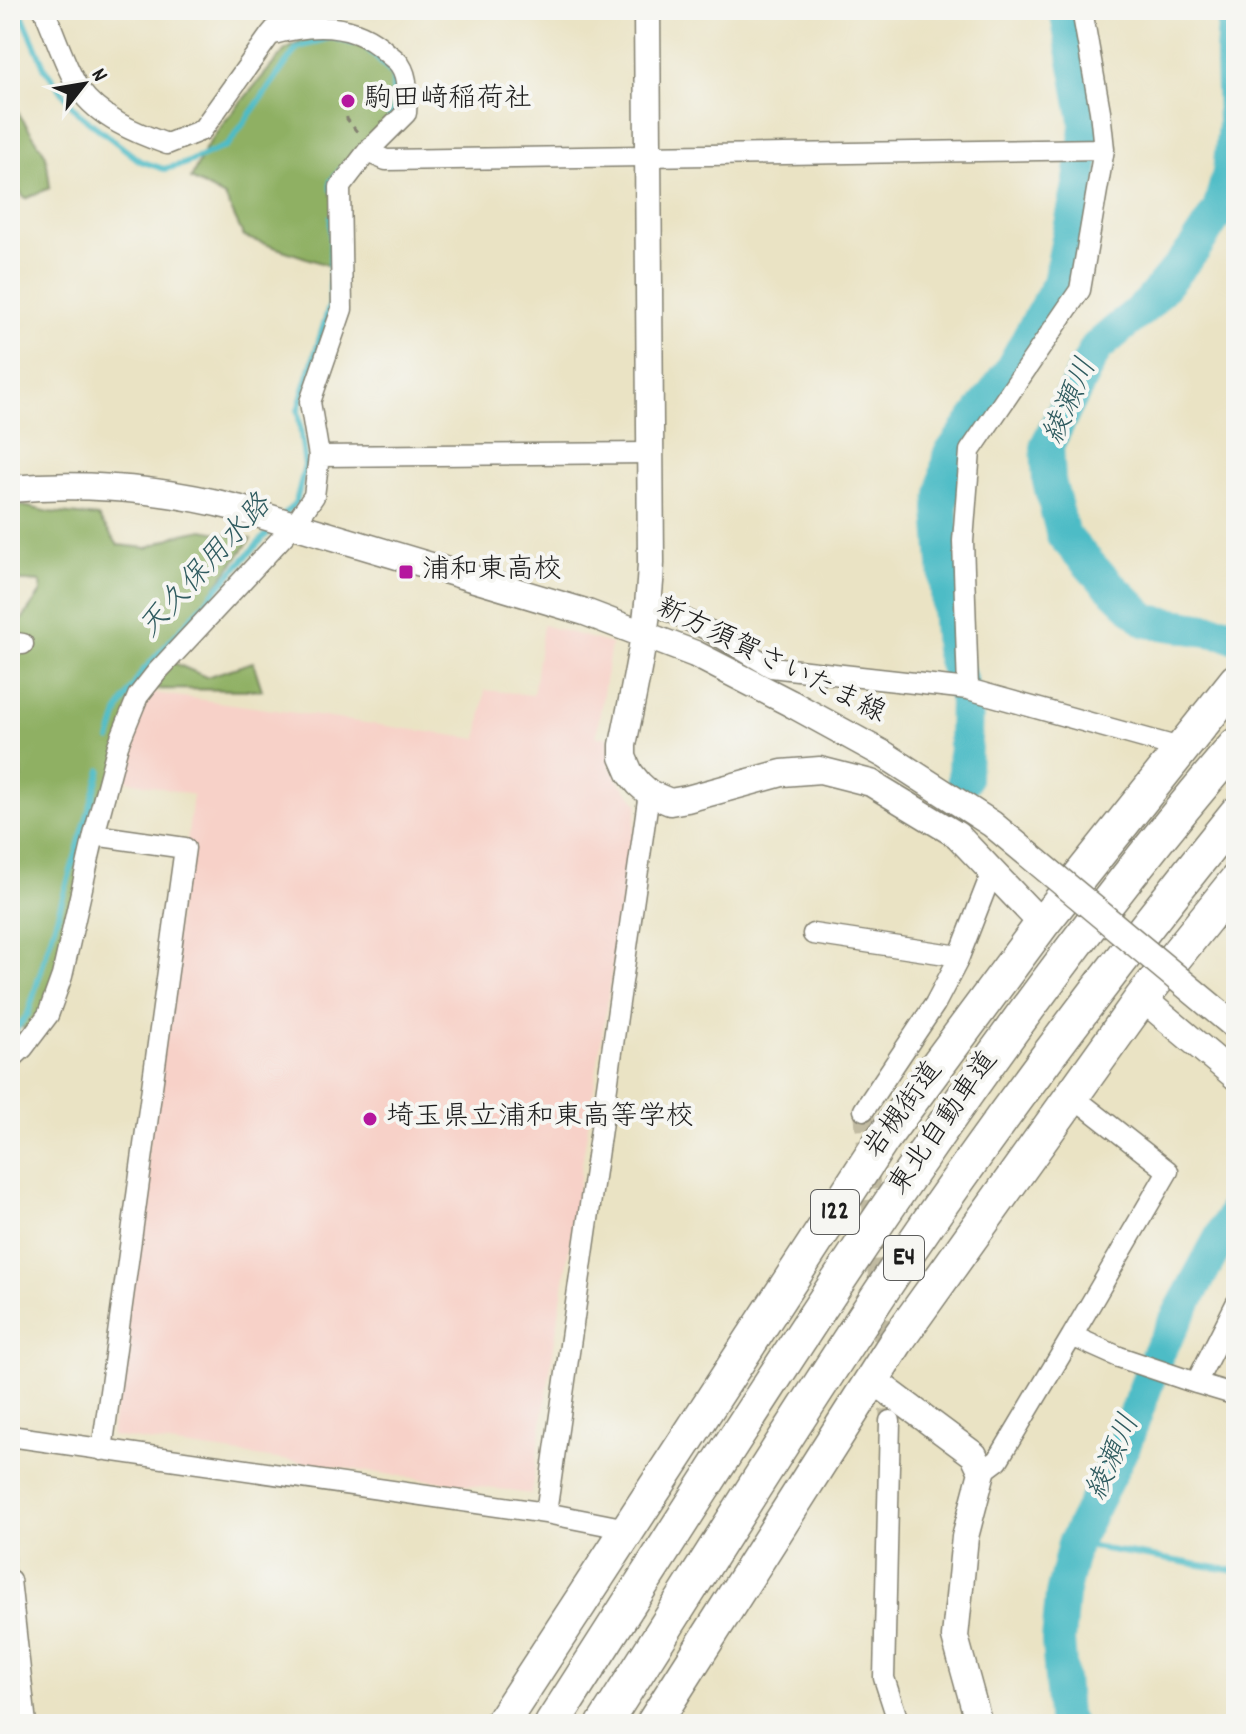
<svg xmlns="http://www.w3.org/2000/svg" width="1246" height="1734" viewBox="0 0 1246 1734" font-family="Dekko,'Klee One',sans-serif">
	<style>
		.built { fill: #f7d1c8 }
		.forest { fill: #8fb063; stroke: #566640; stroke-width: 2 }
		.lines { fill: none; stroke-linecap: round; stroke-linejoin: round }
		.stream { stroke: #4ebcc6; stroke-width: 6 }
		.river { stroke: #4ebcc6; stroke-width: 34 }
		.street-tunnel { stroke: #c1bba2; stroke-width: 20; stroke-dasharray: 20 10; stroke-linecap: butt }
		.street-casing { stroke: #838070; stroke-width: 23 }
		.secondary-casing { stroke: #838070; stroke-width: 29 }
		.highway-casing { stroke: #838070; stroke-width: 37 }
		.path { stroke: #838070; stroke-width: 3; stroke-dasharray: 6 6; stroke-linecap: butt }
		.street { stroke: #fff; stroke-width: 20 }
		.secondary { stroke: #fff; stroke-width: 26 }
		.highway { stroke: #fff; stroke-width: 34 }
		.secondary-bridge-casing { stroke: #838070; stroke-width: 29; stroke-linecap: butt }
		.secondary-bridge { stroke: #fff; stroke-width: 26 }
		.poi-dot { fill: #b5179e; stroke: #f6f6f2; stroke-width: 3 }
		.labels { text-anchor: middle; dominant-baseline: central; stroke-width: 8; stroke-linejoin: round; paint-order: stroke }
		.shield { fill: #f6f6f2; stroke: #5d5d5c; stroke-width: 2 }
		.shield-label { font-size: 26px; font-weight: bold; fill: #1c1c1c }
		.poi-label { font-size: 28px; fill: #1c1c1c; stroke: #f6f6f2; text-anchor: start }
		.street-label { font-size: 28px; fill: #1c1c1c; stroke: #f6f6f2 }
		.water-label { font-size: 30px; font-style: italic; fill: #305c60; stroke: #f6f6f2 }
	</style>
	<rect width="100%" height="100%" fill="#f6f6f2"/>
	<filter id="ink" filterUnits="userSpaceOnUse"><feTurbulence type="fractalNoise" baseFrequency=".0125" numOctaves="2"/><feDisplacementMap in="SourceGraphic" scale="16" xChannelSelector="R" yChannelSelector="G"/><feConvolveMatrix kernelMatrix="1 2 1 2 8 2 1 2 1" color-interpolation-filters="sRGB"/></filter>
	<filter id="wash" filterUnits="userSpaceOnUse"><feTurbulence type="fractalNoise" baseFrequency=".006" numOctaves="4" result="noise"/><feDisplacementMap in="SourceGraphic" scale="32" xChannelSelector="R" yChannelSelector="G"/><feGaussianBlur stdDeviation="1.8" result="paint"/><feColorMatrix in="noise" values="0 0 0 0 0 0 0 0 0 0 0 0 0 0 0 0 0 1.4 0 .05"/><feComposite in="paint" operator="in"/></filter>
	<g filter="url(#wash)">
		<rect width="100%" height="100%" fill="#eae3c4"/>
		<!-- built -->
		<path class="built" d="M543 625 611 644 596 737H608L610 766 619 782 638 803 531 1494 111 1436 193 795 117 778 147 692 478 739 485 690 533 695Z"/>
		<!-- forest -->
		<path class="forest" d="M329 33C375 41 398 58 401 105L335 183 336 268 244 237 225 197 191 179 205 149 225 121 285 50 306 39Z
			M10 100 46 155 50 188 25 199 10 178Z
			M10 503 50 512 98 517 118 545 147 548 178 535 203 530 251 539 163 658 206 677 253 662 262 690 150 689 133 694 58 1016 29 1030 10 1023V827L22 772 10 749V624L20 622 41 592 40 582 10 580Z
			M10 1514 29 1724H10Z"/>
		<g class="lines">
			<!-- stream -->
			<path class="stream" d="M20 10 45 69 78 113 140 161 164 169 184 164 228 145 297 48 332 37 353 43
				M367 48 393 75 394 112 390 116
				M331 189V181L344 166
				M285 514 296 502 305 466 298 410 330 304 331 217
				M110 740 119 710 141 673 274 526
				M10 1037 28 1014 101 770
				M1074 1544 1236 1571
				M10 1685 12 1724"/>
			<!-- river -->
			<path class="river" d="M1235 10 1232 55 1234 125 1229 173 1219 210 1194 249 1148 304 1096 348 1047 445 1049 481 1063 535 1095 571 1147 621 1227 633 1236 637
				M964 780 966 700 951 649 941 508 949 456 1009 373 1059 283 1080 181 1087 126 1066 10
				M1068 1724 1064 1716 1058 1641 1062 1595 1074 1544 1125 1443 1158 1353 1236 1209"/>
		</g>
	</g>
	<g filter="url(#ink)">
		<g class="lines">
			<!-- street-tunnel -->
			<path class="street-tunnel" d="M864 1110 890 1421"/>
			<!-- street casing -->
			<g class="street-casing">
				<path id="street" d="M270 35 291 10
					M367 152 386 160 1104 149
					M319 456 651 453
					M650 602 708 630 771 667 968 689 1180 748
					M10 642 23 644
					M968 689 963 541 970 451 1080 290 1104 149 1100 111 1082 10
					M94 835 185 848 102 1450
					M813 934 959 956
					M10 1060 23 1048 48 1015 62 976 94 835 118 745 138 696 157 672 294 525 314 496 319 456 310 402 342 309 340 187 367 152 406 113C407 98 409 78 400 65 397 60 390 56 386 52 355 22 311 23 270 35L202 130 167 144C136 133 99 118 79 89 65 67 55 34 44 10
					M1071 1095 1168 1171 1072 1336 1119 1357 1196 1383
					M864 1110 935 1004 957 962 992 872
					M1236 1304 1196 1383 1236 1395
					M890 1421 884 1678 899 1724
					M10 1436 546 1513 627 1529
					M982 1472 998 1460 1072 1336
					M546 1513 649 793
					M10 1580 26 1724"/>
			</g>
			<!-- secondary casing -->
			<g class="secondary-casing">
				<path id="secondary" d="M647 10 651 563C649 625 635 684 623 745V757L630 773 639 784 649 793 670 802 687 799 782 773 820 770 871 783 957 835 1042 924
					M10 489C87 482 162 489 237 508L585 612 695 654 792 704
					M1142 998 1236 1077
					M872 1379 974 1455 982 1472 965 1537 955 1637 979 1724"/>
			</g>
			<!-- highway casing -->
			<g class="highway-casing">
				<path id="highway" d="M501 1724 882 1140 1042 924 1236 681
					M552 1724C767 1389 976 1048 1236 745
					M604 1724C702 1571 797 1416 899 1265 1004 1110 1118 960 1236 814
					M653 1724 896 1342 1142 998 1236 881"/>
			</g>
			<!-- path -->
			<path class="path" d="M346 105 347 119 358 133"/>
			<!-- street -->
			<use href="#street" class="street"/>
			<!-- secondary -->
			<use href="#secondary" class="secondary"/>
			<!-- highway -->
			<use href="#highway" class="highway"/>
			<!-- secondary-bridge casing -->
			<g class="secondary-bridge-casing">
				<path id="secondary-bridge" d="M792 704 885 755 992 824 1236 1027"/>
			</g>
			<!-- secondary-bridge -->
			<use href="#secondary-bridge" class="secondary-bridge"/>
		</g>
	</g>
	<!-- markers -->
	<g class="poi-dot">
		<circle cx="348" cy="101" r="8"/>
		<rect x="398" y="564" width="16" height="16" rx="4"/>
		<circle cx="370" cy="1119" r="8"/>
	</g>
	<g class="labels">
		<!-- shield labels -->
		<g class="shield">
			<rect x="811" y="1190" width="48" height="44" rx="6"/>
			<rect x="884" y="1236" width="40" height="44" rx="6"/>
		</g>
		<g class="shield-label">
			<text x="835" y="1212">122</text>
			<text x="904" y="1258">E4</text>
		</g>
		<!-- poi labels -->
		<g class="poi-label">
			<text x="364" y="101">駒田﨑稲荷社</text>
			<text x="422" y="572">浦和東高校</text>
			<text x="386" y="1119">埼玉県立浦和東高等学校</text>
		</g>
		<!-- street labels -->
		<g class="street-label">
			<text transform="translate(770 662) rotate(26)">新方須賀さいたま線</text>
			<text transform="translate(905 1111) rotate(-54)">岩槻街道</text>
			<text transform="translate(945 1124) rotate(-55)">東北自動車道</text>
		</g>
		<!-- water labels -->
		<g class="water-label">
			<text transform="translate(1072 402) rotate(-66)">綾瀬川</text>
			<text transform="translate(207 568) rotate(-48)">天久保用水路</text>
			<text transform="translate(1115 1458) rotate(-66)">綾瀬川</text>
		</g>
	</g>
	<!-- margin -->
	<rect width="1246" height="1734" fill="none" stroke="#f6f6f2" stroke-width="40"/>
	<!-- north arrow -->
	<g transform="translate(84 84) rotate(59)" stroke="#f6f6f2" stroke-width="6" paint-order="stroke">
	<path d="M0-6L14 30L0 20L-14 30Z" fill="#1c1c1c"/>
	<text y="-12" font-size="22" font-weight="bold" text-anchor="middle" fill="#1c1c1c">N</text>
	</g>
</svg>
